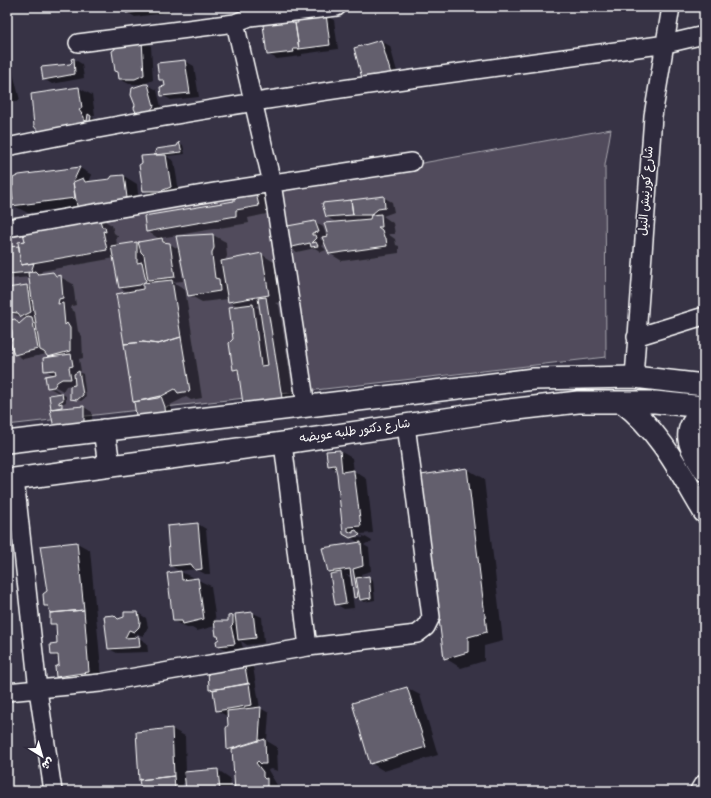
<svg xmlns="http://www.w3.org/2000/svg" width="711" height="798" viewBox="0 0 711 798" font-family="Dekko,'Playpen Sans Arabic',sans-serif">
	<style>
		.green { fill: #514c5c; stroke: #a8a6ae }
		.shadow { fill: #0007; fill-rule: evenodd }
		.building { fill: #635f6d; stroke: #fff }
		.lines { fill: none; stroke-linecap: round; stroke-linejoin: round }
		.minor-casing { stroke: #fff; stroke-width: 20 }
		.tertiary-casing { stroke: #fff; stroke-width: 24 }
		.minor { stroke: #2f2a3d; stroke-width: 17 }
		.tertiary { stroke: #2f2a3d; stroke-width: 21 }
		.labels { text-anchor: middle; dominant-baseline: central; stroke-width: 3; stroke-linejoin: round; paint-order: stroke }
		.street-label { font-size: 12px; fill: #fff; stroke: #2f2a3d }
	</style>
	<rect width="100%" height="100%" fill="#373345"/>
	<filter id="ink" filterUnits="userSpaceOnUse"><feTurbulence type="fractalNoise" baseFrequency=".025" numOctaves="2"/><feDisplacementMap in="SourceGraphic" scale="8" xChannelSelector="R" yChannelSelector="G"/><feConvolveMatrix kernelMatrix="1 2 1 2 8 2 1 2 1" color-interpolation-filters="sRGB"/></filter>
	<g filter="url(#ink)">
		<!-- green -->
		<path class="green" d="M611 129 605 165 606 357 7 425V238Z"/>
		<!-- shadow -->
		<path class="shadow" d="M126 7H170L171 12 135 17 127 12Z
			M325 15 334 20 338 49 302 54V56L277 59 268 54 284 23 292 22 296 24Z
			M142 41 151 46 153 80 144 84H129L120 79Z
			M381 41 390 46 399 79 364 81Z
			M74 59 82 64 84 78 52 84 44 79 71 65Z
			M185 61 194 66 199 97 171 100 162 95 166 87V83L160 80 159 64Z
			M7 63 11 65 20 100 7 103Z
			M148 85 157 90 162 111 146 120Z
			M79 88 92 95 95 115 92 117 101 123 51 137 37 129 32 95Z
			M179 143 183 145 185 154 166 156 174 161 179 191 153 195 144 190 159 156 156 154 178 147Z
			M80 168 92 175 89 182 124 176 137 184 140 212 99 218 112 225 114 233 118 236V238L116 237 117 246 137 243 140 245 161 240 147 231 235 202 255 190 268 198 271 213 248 218 249 223 160 238 180 250 177 237 213 235 226 242 227 256 225 261 261 254 274 262 281 302 275 303 279 305 295 405 257 411 239 372 233 369 234 340 239 307 229 301 228 299 202 302 189 295 181 257H179L183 281 173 282 185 289 202 398 191 400 186 397 170 405 173 412 138 421 135 402 129 293 120 288 115 258 42 271 40 275 53 273 73 284 76 305 72 306 71 309 75 312 78 331 82 336 83 358 79 359 81 371 79 372 83 374 86 397 81 401 71 398 77 384 66 386 63 391 54 386V388L60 392H57L48 387 54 375 45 370 51 358 47 354 23 359 15 354V320L20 323 26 319 9 312 7 289 27 286 31 288 30 277 10 279 7 277V248L20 247 92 219 78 206 28 213 12 205 20 176ZM260 305 261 310 255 306Z
			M383 197 392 202 394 212 383 216 393 223 395 234H388L395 239 396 245 399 246V253L342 261 329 253 326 243 322 246 326 250 321 252 315 248 297 252 286 245 315 222 323 227 328 240 337 223 327 217ZM321 237H323L325 242 320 239Z
			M62 394 66 396V402L62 404 63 405 54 407V409L84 407 92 412V426L52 410 50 396Z
			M340 451 352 458 354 471 367 479 373 533 360 534 372 541 371 543H367L364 545 369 548 371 571 361 574 362 578 369 577 373 580 375 600 364 602 355 597 352 575H346L350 577 354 608 344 609 336 604 333 574 328 572 360 543 344 534 337 470 329 465ZM355 535 363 536V538L355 537Z
			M467 469 484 479 503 641 484 646V661L461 668 445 658Z
			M198 524 206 529 210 574H205L196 569 180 571 171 566Z
			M77 543 90 550 102 679 70 684 57 676 60 666V659L52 654 58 644 57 626 51 623V613L49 608 45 606 48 592Z
			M181 572 211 586 216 622H229L232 616 236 619V615L253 613 262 617 264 643 247 645 241 641 243 648 227 650 218 645 220 640 217 635 215 626 197 631 192 628H187L174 621Z
			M138 613 146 618 148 627 143 636 137 634 136 638H139L147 643 148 652 117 653 109 649 114 616 120 619Z
			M244 662 253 667 260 708 269 713 267 741 277 747 278 771 271 769 268 770 277 785 280 786V791H236L233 752 228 749V715H225L216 710 214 692 210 690 209 668Z
			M407 688 420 695 438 755 384 771 371 763Z
			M172 729 185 736 186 773 218 770 230 778 231 791H187L186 783H183V791H142Z"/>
		<!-- building -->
		<path class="building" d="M125 7H163V8L126 13Z
			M326 14 330 45 299 49 295 23H298L297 18Z
			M281 20 284 22 292 21 293 23H295L299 49H293L294 52 267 55 263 25Z
			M142 40 144 75 135 79H119L118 72 115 71 112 51 115 49V42Z
			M381 40 391 74 363 82 354 48Z
			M74 58 75 74 43 80 41 67 70 64 72 62 71 59Z
			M185 60 190 93 161 96 160 87 165 86 164 80H159L157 63Z
			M144 84H148L154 106 150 111 137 115 134 108 135 105 131 95 132 88Z
			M79 87 82 108 79 110 84 117V120L87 121 88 114 91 116 90 122 54 134 37 130 34 126 31 94Z
			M179 142 182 152 154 155 156 149 177 146Z
			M154 155H166L171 187 161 191H143L139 165 142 163 141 156Z
			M80 167 73 182 75 198 11 206 10 202 13 200 11 187 13 186V178L19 175Z
			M124 175 128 205 78 212 73 182 83 178 85 182 110 179 112 176Z
			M255 189 259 206 236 210V216L146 232 144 216 234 201V192Z
			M384 196 385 208 378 209 371 215H353L351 200Z
			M351 200 353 215 326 217 322 203Z
			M381 214 382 227H378L382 230 384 237 386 238 387 246 329 254 322 237 328 236 324 223 370 219 371 215Z
			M99 217 102 227H105L106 232 103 231 107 250 21 265 18 242 25 241 22 229Z
			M315 221 319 232 312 233V235H316L317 238 312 243 316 242 318 246 311 247 310 243 288 248 282 227Z
			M213 234 214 248 212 252V255L215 278 219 279 220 291 188 296 176 236Z
			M162 238 163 242 170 243 175 277 148 280 144 255 141 252 138 242Z
			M137 242V263L142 262 146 281 140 285 119 288 111 246Z
			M19 246 21 265 34 263 31 272 7 274V247Z
			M262 253 269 295 228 302 221 261Z
			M35 271 38 274 53 272 56 276 61 275 63 298 59 299 58 304 63 303 65 325 67 323 70 328V351L48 357 44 352 40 350 28 273Z
			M172 280 181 337 158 344 143 342 124 344 116 294 143 289V283Z
			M27 285 31 312 21 317 18 313 8 312 7 288Z
			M266 297 282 398 243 404 238 369 233 370 229 343 233 339 229 307 253 304 261 366 268 365 258 298Z
			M28 316 32 317 38 349 14 355 10 340H12V332L9 325 10 320 15 319 19 324Z
			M181 337 190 391 178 393 175 389 158 398 133 402 124 344 143 342 158 344Z
			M71 354 73 366 69 367 71 379H62L57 382 54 387 47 388 45 376 56 374 55 370 44 371 43 358Z
			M79 371 83 395 77 400 70 399V386L75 385 74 374Z
			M62 393 63 400 59 402V404L62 403V407L51 409 49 395Z
			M161 396 165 407 166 419 137 422 134 402Z
			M84 406V423L54 428 50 409Z
			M340 450 342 472 354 470V472L361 526 348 527V531L353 533V531L356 530 360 535 350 538 343 534 337 474 335 465 328 466 326 451Z
			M467 468 487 632 468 637V652L444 659 421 475Z
			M198 523 202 569 195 570 191 564 170 566 167 526Z
			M77 542 84 610 50 613 48 606H44L43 594 47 591 40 546Z
			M361 542 363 566 353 569 358 597 354 598 350 569 328 572 322 548Z
			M181 571 182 580 198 578 204 619 183 624 182 621H173L167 573Z
			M341 572 346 603 335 605 330 574Z
			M369 576 371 598 360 600 356 578Z
			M84 610 89 672 56 677 55 667 59 665 58 655H51L50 644 57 643 56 624H50V613Z
			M124 612H138L140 622 139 627 134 632 129 630 125 638 139 637 140 647 108 649 104 616 114 615 118 619 124 617Z
			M253 612 256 638 238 640 235 614Z
			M233 615V624L231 626 235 644 217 646 216 641 219 639 218 636H216L214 621H228V616Z
			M244 661 248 684 209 690 208 668Z
			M249 683 252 705 216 711 213 690Z
			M407 687 426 747 370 764 352 703Z
			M261 707 259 740 227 750 226 728 228 725 227 711Z
			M172 728 174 776 139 780 136 732Z
			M265 739 266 764H261L258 761 256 763 263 772V777L265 779 267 778V791H235L232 749Z
			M218 769 220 791H186L184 772Z
			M174 776 175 788 179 791H141L139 780Z"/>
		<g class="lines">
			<!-- minor casing -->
			<g class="minor-casing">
				<path id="minor" d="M78 43 235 23
					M7 147C224 101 446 75 666 44L704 35
					M7 228 214 192 412 162
					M636 337 704 316
					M634 377 653 116 671 7
					M306 406 272 183 235 23 250 17 337 7
					M283 443 308 647
					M15 479 38 690 53 791
					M7 692 100 683 308 647 417 634 426 627 431 617 406 425"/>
			</g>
			<!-- tertiary casing -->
			<g class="tertiary-casing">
				<path id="tertiary" d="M622 402C660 431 680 472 704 512
					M704 411C678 431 690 447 704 470
					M104 430 109 465
					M7 442 534 379 634 377 704 385
					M7 480 283 443 500 411 578 402H655L704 407
					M701 791 704 786"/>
			</g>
			<!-- minor -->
			<use href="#minor" class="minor"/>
			<!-- tertiary -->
			<use href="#tertiary" class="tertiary"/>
		</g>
	</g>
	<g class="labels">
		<!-- street labels -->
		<g class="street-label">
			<text transform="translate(647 191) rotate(-86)">شارع كورنيش النيل</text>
			<text transform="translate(355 432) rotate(-8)">شارع دكتور طلبه عويضه</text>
		</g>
	</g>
	<!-- margin -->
	<rect width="711" height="798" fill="none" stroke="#2f2a3d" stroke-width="24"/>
	<rect x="12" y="12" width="687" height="774" fill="none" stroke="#fff" stroke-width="1.5" filter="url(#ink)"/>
	<!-- north arrow -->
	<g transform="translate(42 756) rotate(143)" stroke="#2f2a3d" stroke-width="3" paint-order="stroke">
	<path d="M0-3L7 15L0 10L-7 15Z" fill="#ffffff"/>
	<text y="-6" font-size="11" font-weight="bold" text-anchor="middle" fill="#ffffff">ش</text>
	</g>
</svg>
